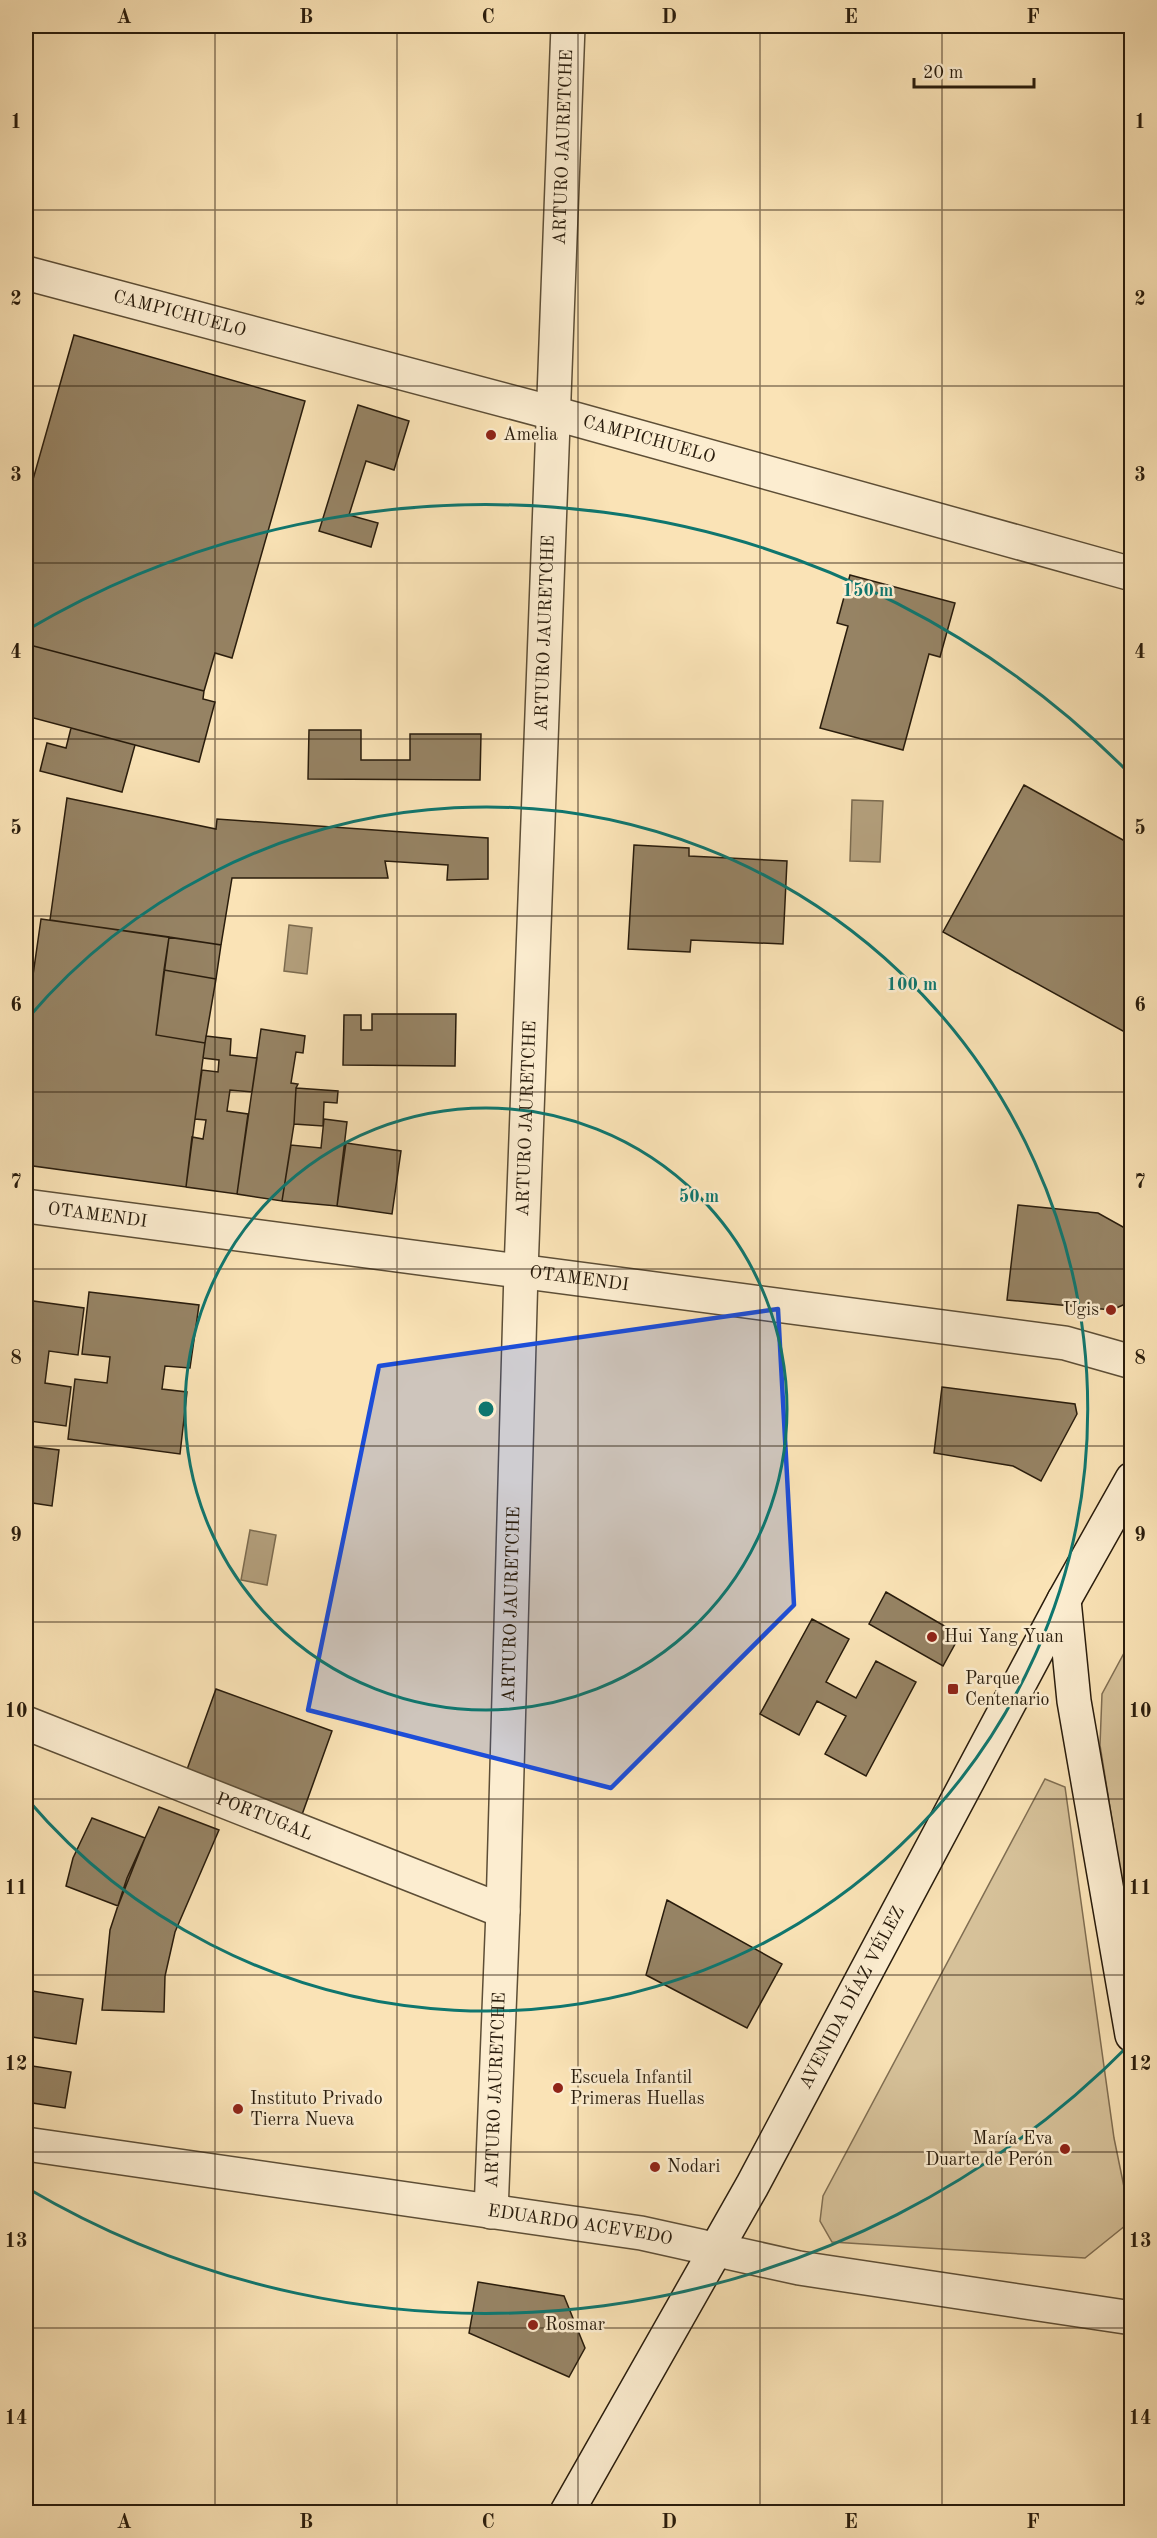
<svg xmlns="http://www.w3.org/2000/svg" width="1157" height="2538" viewBox="0 0 1157 2538" font-family="'Old Standard TT',serif">
	<style>
		.green { fill: #d6c199; stroke: #806e52; stroke-width: 1.5 }
		.water { fill: #b39f7c; stroke: #7c6b4f; stroke-width: 1.5 }
		.building { fill: #968364; stroke: #291c0c; stroke-width: 1.5 }
		.lines { fill: none; stroke-linecap: round; stroke-linejoin: round }
		.minor-casing { stroke: #5d4e36; stroke-width: 36 }
		.secondary-casing { stroke: #291c0c; stroke-width: 36 }
		.minor { stroke: #fcedd0; stroke-width: 33 }
		.secondary { stroke: #fcedd0; stroke-width: 33 }
		.marked { fill: #1d4ed8; fill-opacity: 0.2; stroke: #1d4ed8; stroke-width: 4.5; stroke-linejoin: round }
		.grid { fill: none; stroke: #291c0c; stroke-width: 1.5; stroke-opacity: 0.55 }
		.ring { fill: none; stroke: #0f766e; stroke-width: 3 }
		.poi-dot { fill: #8f2418; stroke: #fcedd0; stroke-width: 2 }
		.labels { text-anchor: middle; dominant-baseline: central; stroke-width: 5; stroke-linejoin: round; paint-order: stroke }
		.street-label { font-size: 18px; fill: #291c0c; stroke: #fcedd0 }
		.poi-label { font-size: 18px; fill: #291c0c; stroke: #fcedd0; text-anchor: start }
		.centre { fill: #0f766e; stroke: #fcedd0; stroke-width: 3 }
		.ring-label { font-size: 18px; text-anchor: middle; font-weight: bold; fill: #0f766e; stroke: #fcedd0; stroke-width: 5; stroke-linejoin: round; paint-order: stroke }
		.neatline { fill: none; stroke: #291c0c; stroke-width: 2 }
		.grid-label { font-size: 20px; text-anchor: middle; font-weight: bold; fill: #291c0c }
	</style>
	<rect width="100%" height="100%" fill="#fae3b6"/>
	<filter id="stains"><feTurbulence type="fractalNoise" baseFrequency=".00333" numOctaves="4"/><feColorMatrix values="0 0 0 0 .2 0 0 0 0 .09 0 0 0 0 .02 0 0 0 .5 -.17"/></filter>
	<radialGradient id="worn" r=".72"><stop offset=".6" stop-color="#630" stop-opacity="0"/><stop offset="1" stop-color="#630" stop-opacity=".3"/></radialGradient>
	<!-- green -->
	<path class="green" d="M1131 1640V1939L1100 1745 1102 1694Z
		M1045 1779 1065 1787 1114 2138 1131 2221 1085 2258 832 2242 820 2221 823 2196Z"/>
	<!-- water -->
	<path class="water" d="M852 800 883 801 880 862 850 861Z
		M289 925 312 928 307 974 284 971Z
		M250 1530 276 1535 267 1585 241 1580Z"/>
	<!-- building -->
	<path class="building" d="M74 335 305 401 232 658 215 653 204 691 26 644V504Z
		M358 405 409 421 394 470 366 461 349 515 378 523 371 547 319 531Z
		M850 575 955 603 940 657 929 654 903 750 820 728 848 626 837 623Z
		M26 644 204 691 203 699 215 702 199 762 26 716Z
		M71 728 135 745 122 792 40 771 47 743 66 748Z
		M309 730H361V760H410V734H481L480 780 308 779Z
		M1024 785 1132 845V1036L943 932Z
		M67 798 216 829 217 819 488 838V879L447 880 448 865 385 861 388 878H232L221 945 50 920Z
		M634 845 689 848V856L787 861 783 944 691 940 690 952 628 949Z
		M41 919 169 937 156 1035 205 1043 186 1187 26 1165V1024Z
		M169 937 221 945 216 979 164 970Z
		M164 970 216 979 205 1043 156 1035Z
		M372 1014H456L455 1066 343 1065 344 1015H361V1030H372Z
		M261 1029 305 1036 303 1053 296 1052 291 1083 298 1084 296 1088 294 1124 282 1201 237 1194Z
		M206 1036 231 1039 230 1055 257 1058 252 1092 230 1090 227 1111 248 1114 237 1194 186 1187 192 1137 203 1139 206 1120 195 1119 202 1070 218 1072 219 1060 203 1058Z
		M296 1088 338 1091 337 1103 324 1102 323 1126 294 1124Z
		M324 1119 347 1122 337 1206 282 1201 291 1145 321 1148Z
		M346 1143 401 1151 392 1214 337 1206Z
		M1018 1205 1098 1213 1132 1232V1301L1112 1310 1007 1300Z
		M89 1292 199 1305 190 1368 165 1366 162 1389 187 1392 180 1454 68 1439 75 1379 107 1383 110 1357 82 1354Z
		M26 1300 84 1308 78 1355 49 1351 45 1383 71 1387 66 1426 30 1421 27 1446 59 1450 52 1506 26 1502Z
		M942 1387 1075 1404 1077 1414 1041 1481 1013 1466 934 1453Z
		M886 1592 960 1635 943 1666 869 1624Z
		M812 1619 849 1639 826 1682 856 1698 876 1661 916 1682 866 1776 825 1754 846 1716 817 1701 799 1735 760 1714Z
		M216 1689 332 1731 299 1823 185 1775Z
		M159 1807 219 1830 175 1932 165 1976 164 2012 102 2010 110 1930 127 1878Z
		M92 1818 145 1838 118 1906 66 1886 73 1858Z
		M667 1900 782 1964 747 2028 646 1975Z
		M26 1990 83 1999 76 2044 26 2036Z
		M26 2065 71 2072 65 2108 26 2102Z
		M478 2282 564 2296 585 2348 569 2377 469 2333Z"/>
	<g class="lines">
		<!-- minor casing -->
		<g class="minor-casing">
			<g id="minor">
				<path id="s1" d="M26 273 553 413 1132 574"/>
				<path id="s2" d="M26 1206 1065 1343 1132 1362"/>
				<path id="s3" d="M26 1723 503 1911"/>
				<path id="s4" d="M26 2144 641 2233 799 2268 1132 2318"/>
				<path id="s5" d="M491 2212 503 1911 521 1271 568 26"/>
			</g>
		</g>
		<!-- secondary casing -->
		<g class="secondary-casing">
			<g id="secondary">
				<path d="M1064 1600 1074 1701 1132 2035"/>
				<path id="s6" d="M567 2512 752 2186 1064 1600 1132 1479"/>
			</g>
		</g>
		<!-- minor -->
		<use href="#minor" class="minor"/>
		<!-- secondary -->
		<use href="#secondary" class="secondary"/>
	</g>
	<!-- marked area -->
	<path class="marked" d="M778 1309 794 1605 611 1788 308 1710 379 1366Z"/>
	<!-- grid -->
	<path class="grid" d="M215 26V2512M397 26V2512M578 26V2512M760 26V2512M942 26V2512M26 210H1132M26 386H1132M26 563H1132M26 739H1132M26 916H1132M26 1092H1132M26 1269H1132M26 1446H1132M26 1622H1132M26 1799H1132M26 1975H1132M26 2152H1132M26 2328H1132"/>
	<!-- distance rings -->
	<g class="ring">
		<circle cx="486" cy="1409" r="301"/>
		<path d="M28 1018A602 602 0 1 1 28 1800"/>
		<path d="M1131 2043A904 904 0 0 1 27 2188M27 630A904 904 0 0 1 1131 775"/>
	</g>
	<!-- markers -->
	<g class="poi-dot">
		<circle cx="491" cy="435" r="6"/>
		<circle cx="1111" cy="1310" r="6"/>
		<circle cx="932" cy="1637" r="6"/>
		<rect x="947" y="1683" width="12" height="12" rx="3"/>
		<circle cx="558" cy="2088" r="6"/>
		<circle cx="238" cy="2109" r="6"/>
		<circle cx="1065" cy="2149" r="6"/>
		<circle cx="655" cy="2167" r="6"/>
		<circle cx="533" cy="2325" r="6"/>
	</g>
	<g class="labels">
		<!-- street labels -->
		<g class="street-label">
			<text stroke="none"><textPath href="#s5" startOffset="2066">ARTURO JAURETCHE</textPath></text>
			<text stroke="none"><textPath href="#s1" startOffset="159">CAMPICHUELO</textPath></text>
			<text stroke="none"><textPath href="#s1" startOffset="645">CAMPICHUELO</textPath></text>
			<text stroke="none"><textPath href="#s5" startOffset="1580">ARTURO JAURETCHE</textPath></text>
			<text stroke="none"><textPath href="#s5" startOffset="1094">ARTURO JAURETCHE</textPath></text>
			<text stroke="none"><textPath href="#s2" startOffset="72">OTAMENDI</textPath></text>
			<text stroke="none"><textPath href="#s2" startOffset="558">OTAMENDI</textPath></text>
			<text stroke="none"><textPath href="#s5" startOffset="608">ARTURO JAURETCHE</textPath></text>
			<text stroke="none"><textPath href="#s3" startOffset="256">PORTUGAL</textPath></text>
			<text stroke="none"><textPath href="#s6" startOffset="588">AVENIDA DÍAZ VÉLEZ</textPath></text>
			<text stroke="none"><textPath href="#s5" startOffset="122">ARTURO JAURETCHE</textPath></text>
			<text stroke="none"><textPath href="#s4" startOffset="560">EDUARDO ACEVEDO</textPath></text>
		</g>
		<!-- poi labels -->
		<g class="poi-label">
			<text x="503" y="435">Amelia</text>
			<text x="1099" y="1310" text-anchor="end">Ugis</text>
			<text x="944" y="1637">Hui Yang Yuan</text>
			<text x="965" y="1679">Parque<tspan x="965" dy="21">Centenario</tspan></text>
			<text x="570" y="2078">Escuela Infantil<tspan x="570" dy="21">Primeras Huellas</tspan></text>
			<text x="250" y="2099">Instituto Privado<tspan x="250" dy="21">Tierra Nueva</tspan></text>
			<text x="1053" y="2139" text-anchor="end">María Eva<tspan x="1053" dy="21">Duarte de Perón</tspan></text>
			<text x="667" y="2167">Nodari</text>
			<text x="545" y="2325">Rosmar</text>
		</g>
	</g>
	<circle cx="486" cy="1409" r="9" class="centre"/>
	<g class="ring-label">
		<text x="868" y="596">150 m</text>
		<text x="912" y="990">100 m</text>
		<text x="699" y="1202">50 m</text>
	</g>
	<!-- margin -->
	<rect width="1157" height="2538" fill="none" stroke="#fae3b6" stroke-width="66"/>
	<!-- scale -->
	<path d="M914 78v9h120v-9" fill="none" stroke="#291c0c" stroke-width="3"/>
	<text x="923" y="78" font-size="18" fill="#291c0c" stroke="#fcedd0" stroke-width="4.5" paint-order="stroke">20 m</text>
	<rect x="33" y="33" width="1091" height="2472" class="neatline"/>
	<g class="grid-label">
		<text x="124" y="23">A</text>
		<text x="306" y="23">B</text>
		<text x="488" y="23">C</text>
		<text x="669" y="23">D</text>
		<text x="851" y="23">E</text>
		<text x="1033" y="23">F</text>
		<text x="16" y="128">1</text>
		<text x="1140" y="128">1</text>
		<text x="16" y="305">2</text>
		<text x="1140" y="305">2</text>
		<text x="16" y="481">3</text>
		<text x="1140" y="481">3</text>
		<text x="16" y="658">4</text>
		<text x="1140" y="658">4</text>
		<text x="16" y="834">5</text>
		<text x="1140" y="834">5</text>
		<text x="16" y="1011">6</text>
		<text x="1140" y="1011">6</text>
		<text x="16" y="1188">7</text>
		<text x="1140" y="1188">7</text>
		<text x="16" y="1364">8</text>
		<text x="1140" y="1364">8</text>
		<text x="16" y="1541">9</text>
		<text x="1140" y="1541">9</text>
		<text x="16" y="1717">10</text>
		<text x="1140" y="1717">10</text>
		<text x="16" y="1894">11</text>
		<text x="1140" y="1894">11</text>
		<text x="16" y="2070">12</text>
		<text x="1140" y="2070">12</text>
		<text x="16" y="2247">13</text>
		<text x="1140" y="2247">13</text>
		<text x="16" y="2424">14</text>
		<text x="1140" y="2424">14</text>
		<text x="124" y="2528">A</text>
		<text x="306" y="2528">B</text>
		<text x="488" y="2528">C</text>
		<text x="669" y="2528">D</text>
		<text x="851" y="2528">E</text>
		<text x="1033" y="2528">F</text>
	</g>
	<rect width="100%" height="100%" filter="url(#stains)"/>
	<rect width="100%" height="100%" fill="url(#worn)"/>
</svg>
